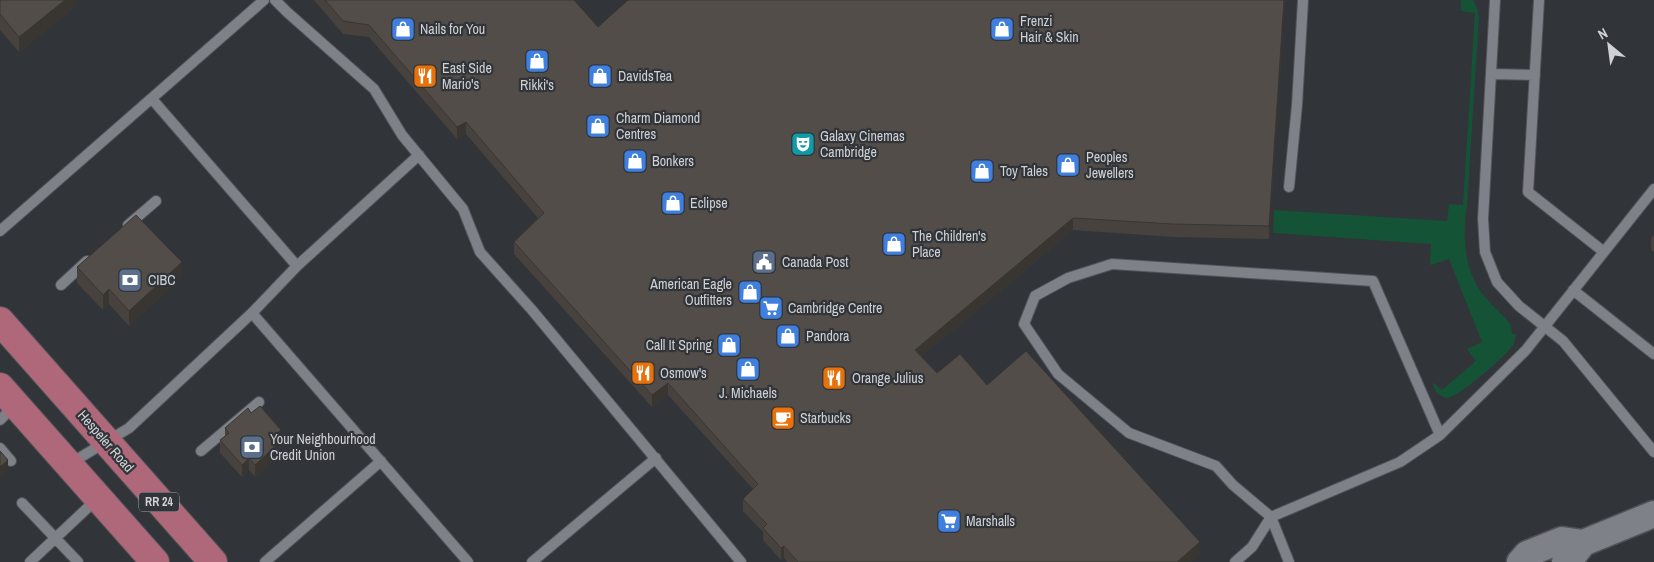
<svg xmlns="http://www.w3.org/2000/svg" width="1654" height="562" viewBox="0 0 1654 562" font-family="'Archivo Narrow',sans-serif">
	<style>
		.green { fill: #155336 }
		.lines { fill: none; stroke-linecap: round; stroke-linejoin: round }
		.service-casing { stroke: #505257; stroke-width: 12 }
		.tertiary-casing { stroke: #505257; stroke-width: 29 }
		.primary-casing { stroke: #505257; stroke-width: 30 }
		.service { stroke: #7e8187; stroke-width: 10 }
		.tertiary { stroke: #7e8187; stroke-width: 26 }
		.primary { stroke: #af687a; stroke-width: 28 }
		.wall { fill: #47423e }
		.shaded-wall { fill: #393632 }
		.building { fill: #524d48; stroke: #393632 }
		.labels { text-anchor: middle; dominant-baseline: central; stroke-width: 4.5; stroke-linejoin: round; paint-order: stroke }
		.shield { fill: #313439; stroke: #a0a2a6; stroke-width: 1 }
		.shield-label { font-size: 12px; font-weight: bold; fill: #cfd1d4 }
		.poi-label { font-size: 14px; fill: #cfd1d4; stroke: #313439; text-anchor: start }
		.street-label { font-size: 14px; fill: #cfd1d4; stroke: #313439 }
	</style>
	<rect width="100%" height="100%" fill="#313439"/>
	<!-- green -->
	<path class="green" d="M1461 0H1473L1477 8 1479 17 1467 205C1462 235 1464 273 1485 297 1490 304 1509 320 1511 326 1512 329 1511 331 1512 334H1516C1515 338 1515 342 1513 345 1506 356 1461 395 1448 398 1440 397 1434 392 1433 383H1434L1442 390 1476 361 1467 349 1482 342 1449 259 1431 265 1430 264 1431 244 1273 233 1274 210 1447 221 1449 204 1463 205 1475 13 1461 11Z"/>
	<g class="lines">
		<!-- service casing -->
		<g class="service-casing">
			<path id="service" d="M275 0 287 12 374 89 402 135 463 209 480 252 532 310 741 562
				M1495 0 1483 219 1485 252 1497 282 1519 306 1563 341 1654 452
				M1539 0 1528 192 1604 252
				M1491 74 1535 75
				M152 99 297 266
				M1289 187 1297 105 1303 0
				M128 225 156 201
				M0 231 264 0
				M61 285 87 261
				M1573 290 1654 354
				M252 313 468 562
				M0 420 15 405
				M0 448 11 461
				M201 451 259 402
				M71 463 129 428 252 313 297 266 419 155
				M22 503 78 562
				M30 562 98 498
				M265 562 381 461
				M532 562 656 458
				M1235 562 1252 547 1271 517 1400 462 1440 435 1526 350 1654 189
				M1289 562 1271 517 1233 485 1216 466 1129 433 1058 374 1024 324 1035 296 1068 278 1112 264 1373 281 1440 435"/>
		</g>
		<!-- tertiary casing -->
		<g class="tertiary-casing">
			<path id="tertiary" d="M1520 562 1527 554 1562 540 1583 543 1654 514
				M1565 562 1570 560 1583 543"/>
		</g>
		<!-- primary casing -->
		<g class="primary-casing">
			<path id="primary" d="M0 321 213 562
				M0 387 155 562"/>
		</g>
		<!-- service -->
		<use href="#service" class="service"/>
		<!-- tertiary -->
		<use href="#tertiary" class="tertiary"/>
		<!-- primary -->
		<use href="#primary" class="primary"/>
	</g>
	<!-- wall -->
	<path class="wall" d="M0 0H76V6L19 52 0 30Z
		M314 0H574L598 27 628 0H1285L1269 239 1173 237 1073 230 921 357 937 373 987 385 1200 555 1191 562H787L784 558 781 560 763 540V532L743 511V499L753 489 668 395 652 407 514 254V242L538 218 466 134 457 139 369 37 343 34Z
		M1654 235V252L1651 250V238Z
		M77 267 182 277 129 326 109 304 103 310 77 283Z
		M225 428 281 442 280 444V455L255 477 249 470 242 477 220 453V440L225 437Z"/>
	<!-- shaded-wall -->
	<path class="shaded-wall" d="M65 0H76V6L19 52V37Z
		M1284 0H1285L1269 239V226Z
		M466 122V134L457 139V127Z
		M1073 218V230L915 362V350Z
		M182 262V277L129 326V311Z
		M109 289V304L103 310V295Z
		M668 383V395L652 407V395Z
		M281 430V442L280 444V455L255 477V465L274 436Z
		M249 458V470L242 477V465Z
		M8 460V472L0 479V467Z
		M1200 542V555L1191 562H1177Z
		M784 546V558L781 560V548Z"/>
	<!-- building -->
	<path class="building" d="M0 0H65L19 37 0 14Z
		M325 0H574L598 27 628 0H1284L1269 226 1173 224 1073 218 915 350 937 373 960 354 987 385 1026 351 1200 542 1177 562H798L784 546 781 548 763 528 767 524 743 499 758 484 668 383 652 395 514 242 544 213 466 122 457 127 369 25 343 21Z
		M136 215 182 262 129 311 109 289 103 295 77 267Z
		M260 406 281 430 274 436 280 442 255 465 249 458 242 465 220 440 229 433 225 428 248 408 251 413Z
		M0 451 8 460 0 467Z"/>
	<!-- icons -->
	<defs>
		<g id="shop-square" transform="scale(1.25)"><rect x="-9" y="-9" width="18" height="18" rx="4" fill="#3f7fe0" stroke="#313439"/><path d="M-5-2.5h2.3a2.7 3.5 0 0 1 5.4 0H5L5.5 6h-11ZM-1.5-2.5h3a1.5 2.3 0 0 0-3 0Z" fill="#fff"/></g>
		<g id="restaurant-square" transform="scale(1.25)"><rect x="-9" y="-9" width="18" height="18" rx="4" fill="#e8710a" stroke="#313439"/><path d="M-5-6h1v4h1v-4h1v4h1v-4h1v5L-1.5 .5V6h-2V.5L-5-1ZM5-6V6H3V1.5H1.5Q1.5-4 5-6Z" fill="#fff"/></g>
		<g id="theatre-square" transform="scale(1.25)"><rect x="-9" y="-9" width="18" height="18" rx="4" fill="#0f9aa8" stroke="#313439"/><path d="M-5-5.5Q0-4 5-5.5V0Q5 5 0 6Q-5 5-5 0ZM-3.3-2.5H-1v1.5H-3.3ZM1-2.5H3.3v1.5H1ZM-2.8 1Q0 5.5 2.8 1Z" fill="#fff"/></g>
		<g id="civic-square" transform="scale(1.25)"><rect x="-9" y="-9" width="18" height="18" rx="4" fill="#5c6f8a" stroke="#313439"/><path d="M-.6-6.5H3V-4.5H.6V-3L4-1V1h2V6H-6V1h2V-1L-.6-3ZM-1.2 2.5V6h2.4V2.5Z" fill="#fff"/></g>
		<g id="bank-square" transform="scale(1.25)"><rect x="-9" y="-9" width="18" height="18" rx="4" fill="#5c6f8a" stroke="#313439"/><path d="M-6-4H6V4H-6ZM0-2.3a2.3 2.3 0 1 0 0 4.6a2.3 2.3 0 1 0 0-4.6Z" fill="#fff"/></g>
		<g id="supermarket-square" transform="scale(1.25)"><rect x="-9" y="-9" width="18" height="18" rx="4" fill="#3f7fe0" stroke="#313439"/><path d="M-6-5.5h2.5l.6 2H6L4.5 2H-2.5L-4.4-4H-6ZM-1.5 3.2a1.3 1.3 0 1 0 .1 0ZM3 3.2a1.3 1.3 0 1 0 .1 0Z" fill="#fff"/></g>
		<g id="cafe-square" transform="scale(1.25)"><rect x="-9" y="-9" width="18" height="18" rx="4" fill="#e8710a" stroke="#313439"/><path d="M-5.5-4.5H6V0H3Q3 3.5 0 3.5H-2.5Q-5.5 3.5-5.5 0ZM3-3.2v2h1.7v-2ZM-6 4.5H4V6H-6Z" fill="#fff"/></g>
	</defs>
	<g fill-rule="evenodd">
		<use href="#shop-square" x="403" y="29"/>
		<use href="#shop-square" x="1002" y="29"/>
		<use href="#shop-square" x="537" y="61"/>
		<use href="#restaurant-square" x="425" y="76"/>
		<use href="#shop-square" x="600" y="76"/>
		<use href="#shop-square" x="598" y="126"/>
		<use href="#theatre-square" x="803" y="144"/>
		<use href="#shop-square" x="635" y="161"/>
		<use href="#shop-square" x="1068" y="165"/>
		<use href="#shop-square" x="982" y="171"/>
		<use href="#shop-square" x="673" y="203"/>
		<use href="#shop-square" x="894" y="244"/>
		<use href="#civic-square" x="764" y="262"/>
		<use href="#bank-square" x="130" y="280"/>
		<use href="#shop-square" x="750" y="292"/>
		<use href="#supermarket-square" x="771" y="308"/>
		<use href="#shop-square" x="788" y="336"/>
		<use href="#shop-square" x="729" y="345"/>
		<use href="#shop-square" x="748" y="369"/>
		<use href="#restaurant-square" x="643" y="373"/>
		<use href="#restaurant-square" x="834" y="378"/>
		<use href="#cafe-square" x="783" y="418"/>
		<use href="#bank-square" x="252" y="447"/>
		<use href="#supermarket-square" x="949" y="521"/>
	</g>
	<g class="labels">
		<!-- shield labels -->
		<rect class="shield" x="139" y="492.5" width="40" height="19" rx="4"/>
		<g class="shield-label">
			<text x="159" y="502">RR 24</text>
		</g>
		<!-- poi labels -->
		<g class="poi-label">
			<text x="1020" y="21">Frenzi<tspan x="1020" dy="16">Hair &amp; Skin</tspan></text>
			<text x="420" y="29">Nails for You</text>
			<text x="442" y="68">East Side<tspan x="442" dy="16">Mario's</tspan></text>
			<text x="618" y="76">DavidsTea</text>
			<text x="537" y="85" text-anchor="middle">Rikki's</text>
			<text x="616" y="118">Charm Diamond<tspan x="616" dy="16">Centres</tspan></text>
			<text x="820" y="136">Galaxy Cinemas<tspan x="820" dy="16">Cambridge</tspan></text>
			<text x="1086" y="157">Peoples<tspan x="1086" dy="16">Jewellers</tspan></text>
			<text x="652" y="161">Bonkers</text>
			<text x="1000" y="171">Toy Tales</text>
			<text x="690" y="203">Eclipse</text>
			<text x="912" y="236">The Children's<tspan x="912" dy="16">Place</tspan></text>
			<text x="782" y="262">Canada Post</text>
			<text x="148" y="280">CIBC</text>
			<text x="732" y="284" text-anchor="end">American Eagle<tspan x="732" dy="16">Outfitters</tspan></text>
			<text x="788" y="308">Cambridge Centre</text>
			<text x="806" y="336">Pandora</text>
			<text x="712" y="345" text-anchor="end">Call It Spring</text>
			<text x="660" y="373">Osmow's</text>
			<text x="852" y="378">Orange Julius</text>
			<text x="748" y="393" text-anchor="middle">J. Michaels</text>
			<text x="800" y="418">Starbucks</text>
			<text x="270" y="439">Your Neighbourhood<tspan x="270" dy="16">Credit Union</tspan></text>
			<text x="966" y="521">Marshalls</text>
		</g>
		<!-- street labels -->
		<g class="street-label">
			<text transform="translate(106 441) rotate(49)">Hespeler Road</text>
		</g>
	</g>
	<!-- north arrow -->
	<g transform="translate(1609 45) rotate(331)" stroke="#313439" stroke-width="4" paint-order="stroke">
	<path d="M0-4L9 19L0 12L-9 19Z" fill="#cfd1d4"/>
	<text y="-8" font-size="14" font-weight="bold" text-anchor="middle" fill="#cfd1d4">N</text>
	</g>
</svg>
